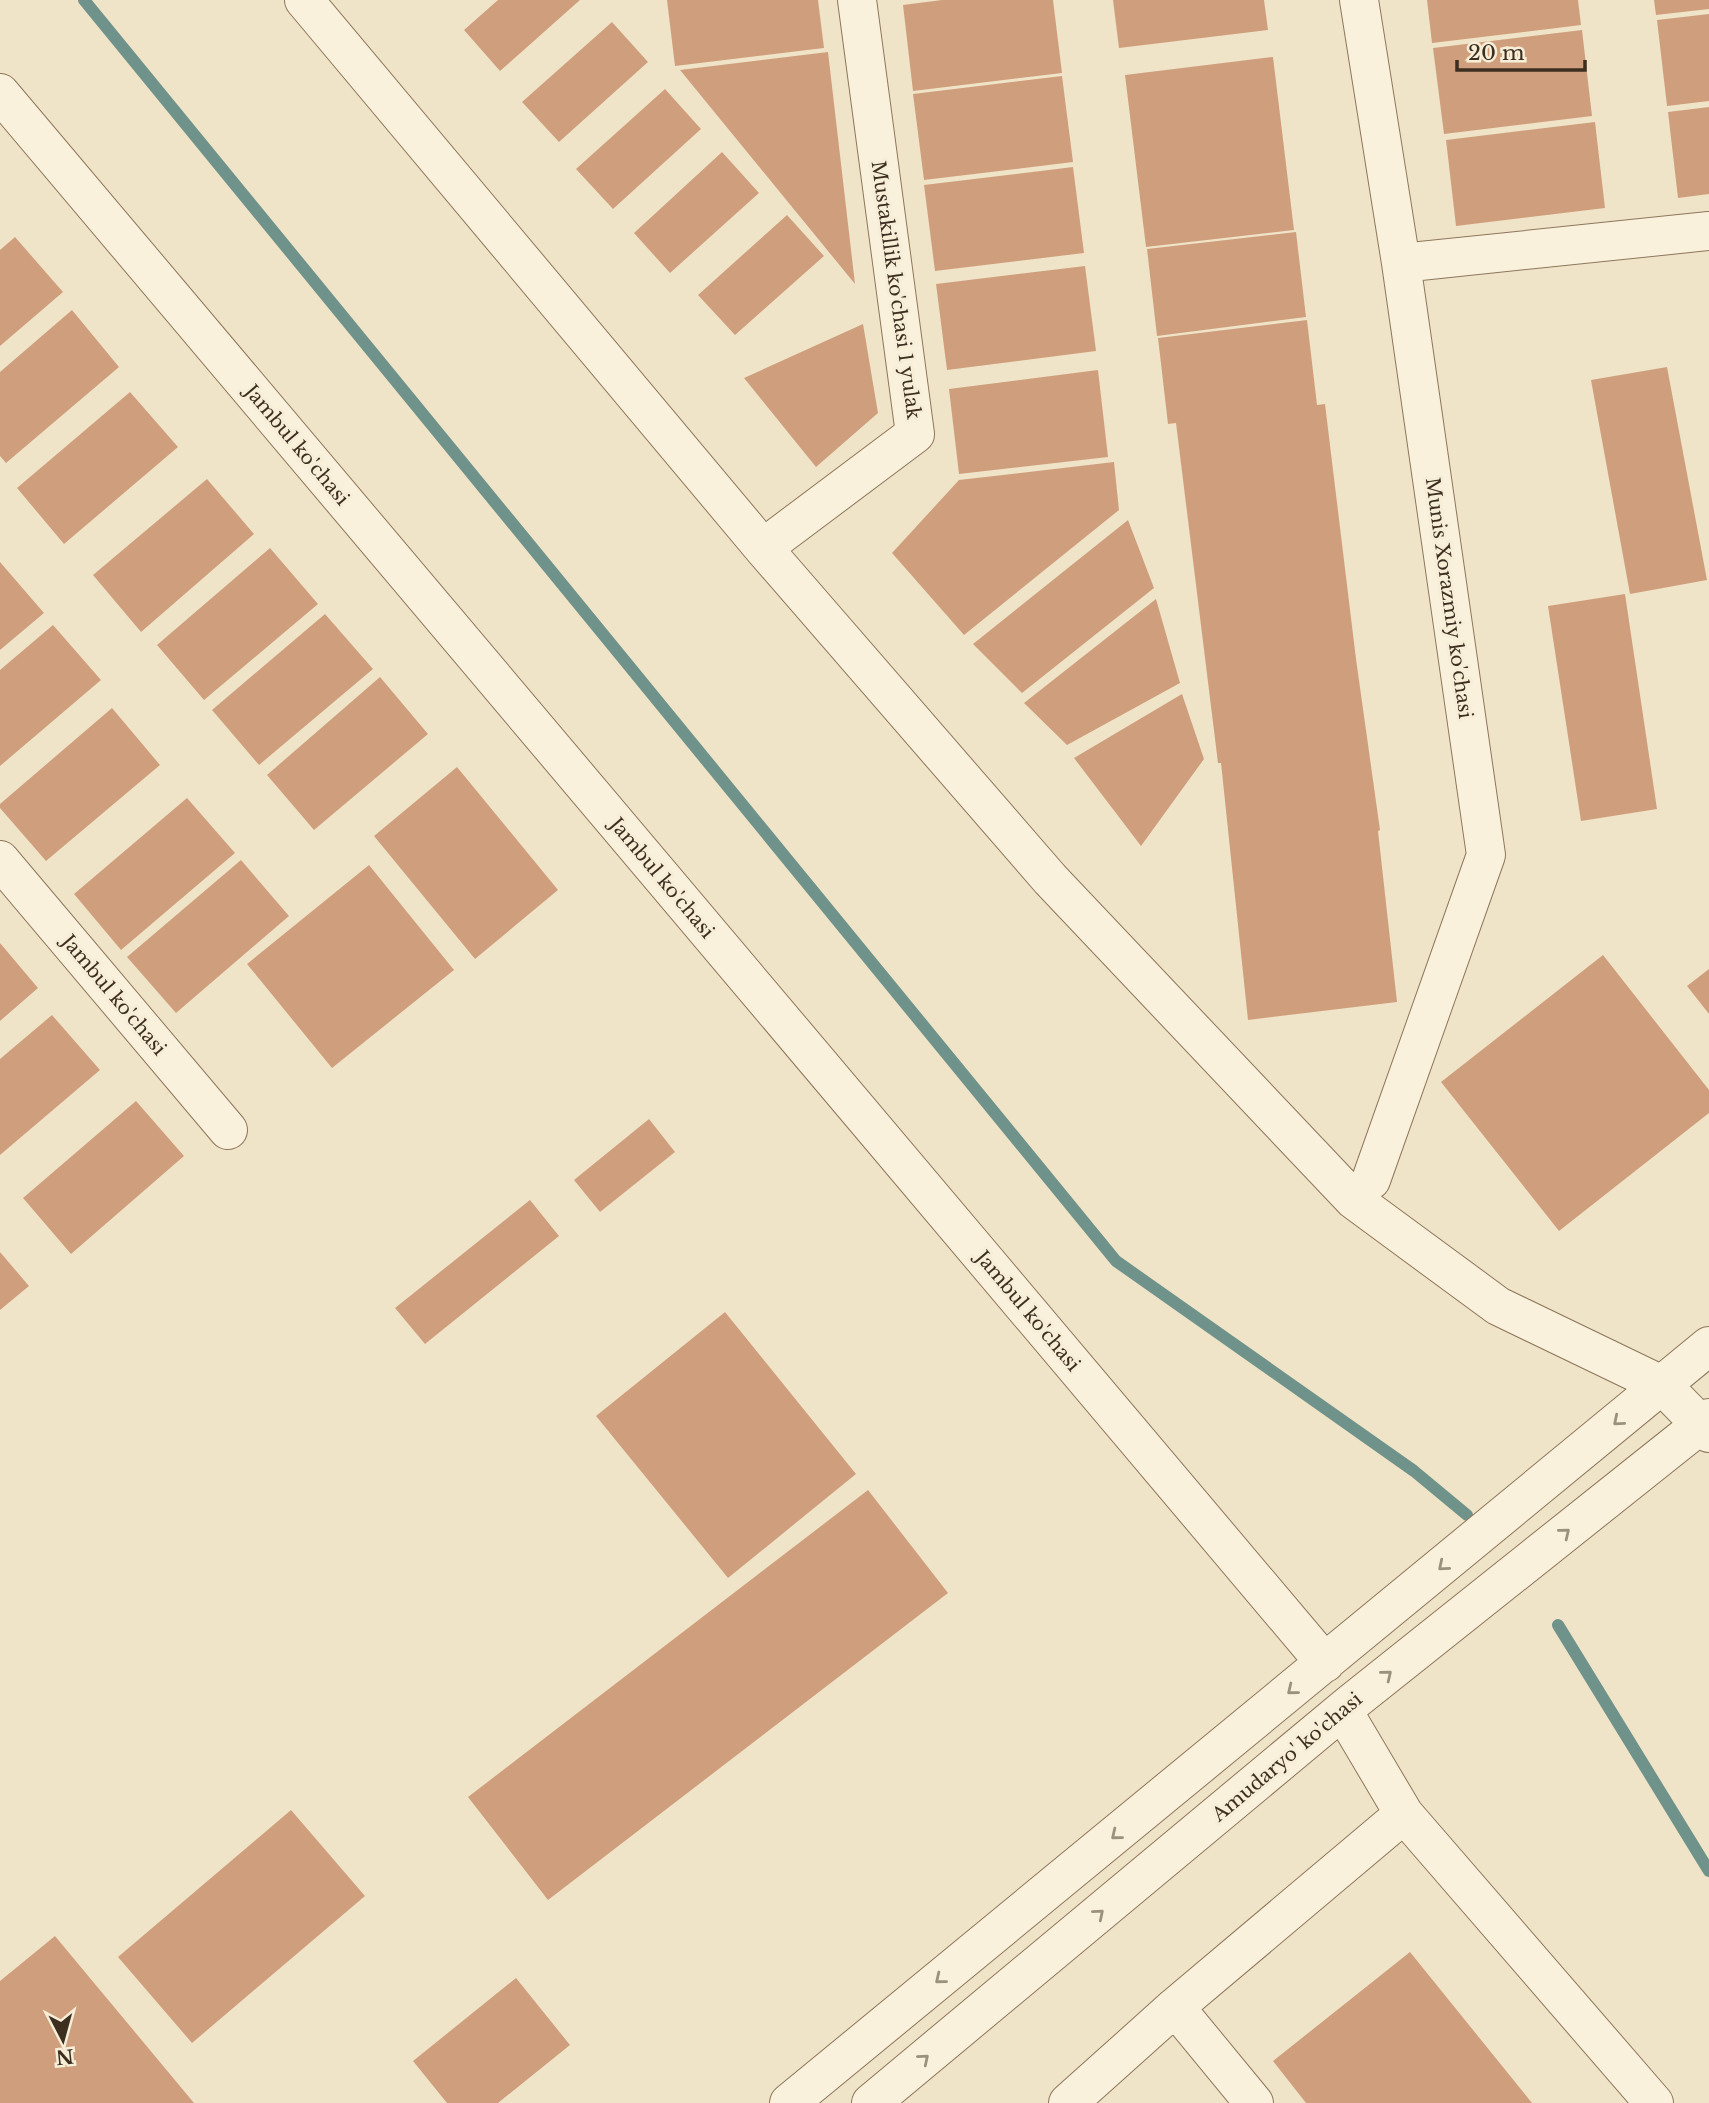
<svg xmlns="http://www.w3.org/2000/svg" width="1709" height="2103" viewBox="0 0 1709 2103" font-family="'Libre Baskerville',serif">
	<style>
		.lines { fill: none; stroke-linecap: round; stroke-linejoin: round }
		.stream { stroke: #6f938a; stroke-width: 12 }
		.building { fill: #cf9f7d }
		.minor-casing { stroke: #8d765c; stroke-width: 40 }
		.minor { stroke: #faf1dc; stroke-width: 38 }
		.oneway { stroke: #9c907e }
		.labels { text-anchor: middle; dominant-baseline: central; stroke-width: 6; stroke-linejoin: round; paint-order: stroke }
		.street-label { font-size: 19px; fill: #3d2e20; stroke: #f7eed8 }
	</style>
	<rect width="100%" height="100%" fill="#f0e4c8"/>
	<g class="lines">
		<!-- stream -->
		<path class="stream" d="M84 0 1116 1261 1414 1471 1467 1515
			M1558 1625 1709 1871"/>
	</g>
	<!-- building -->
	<path class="building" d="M498 0H580L500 71 464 30Z
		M667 0H818L824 48 675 66Z
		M942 0H1053L1062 73 913 91 903 5Z
		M1113 0H1264L1268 30 1119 48Z
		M1427 0H1578L1581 25 1432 43Z
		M1654 0H1709V9L1656 15Z
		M1709 14V101L1667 106 1657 20Z
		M612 22 648 62 559 142 522 102Z
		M1582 30 1592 116 1444 134 1433 48Z
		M828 52 855 284 680 70Z
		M1273 57 1294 230 1146 247 1125 75Z
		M1062 76 1073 162 924 180 913 94Z
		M665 89 701 129 613 209 576 169Z
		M1709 107V194L1678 198 1668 112Z
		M1595 122 1605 208 1456 226 1446 140Z
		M722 152 759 193 670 273 634 233Z
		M1073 167 1084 253 935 271 924 185Z
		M787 215 824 256 735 335 698 295Z
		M1296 232 1306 317 1157 336 1147 249Z
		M15 237 63 292 0 346V250Z
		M1085 266 1096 351 947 370 936 284Z
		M72 310 119 367 6 463 0 456V372Z
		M1307 320 1317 405 1325 404 1356 659 1380 830 1378 831 1397 1002 1248 1020 1221 763H1218L1176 423 1168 424 1158 338Z
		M863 324 878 413 816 467 744 378Z
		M1667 367 1707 580 1630 594 1591 380Z
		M1098 370 1108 457 959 474 949 389Z
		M130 392 178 447 64 544 17 488Z
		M1114 462 1119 510 964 635 892 553 959 480Z
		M207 479 254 534 141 632 93 575Z
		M1128 520 1154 588 1022 693 973 644Z
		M270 548 318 604 204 700 157 645Z
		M0 562 44 613 0 650Z
		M1625 594 1657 809 1581 821 1548 606Z
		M1156 599 1180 683 1067 745 1024 703Z
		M325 614 373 669 259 765 212 710Z
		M53 625 101 680 0 766V670Z
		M380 677 428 734 314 830 267 775Z
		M1182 694 1204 759 1141 846 1074 758Z
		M112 708 160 765 46 861 0 808V804Z
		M457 767 558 890 475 959 374 836Z
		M187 798 235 853 121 950 74 894Z
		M241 860 289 916 176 1013 127 957Z
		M369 865 454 970 332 1068 247 964Z
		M0 943 38 988 0 1021Z
		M1603 955 1709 1090V1113L1559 1231 1441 1082Z
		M1709 969V1014L1687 986Z
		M52 1015 100 1070 0 1155V1059Z
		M136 1101 184 1156 71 1254 23 1198Z
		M649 1119 675 1152 600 1212 574 1180Z
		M530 1200 559 1236 425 1344 395 1308Z
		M0 1252 29 1286 0 1310Z
		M725 1312 856 1474 728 1578 596 1416Z
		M868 1490 948 1593 548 1900 468 1797Z
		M291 1810 365 1896 192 2043 118 1957Z
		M55 1936 194 2103H0V1981Z
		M1410 1952 1532 2103H1306L1273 2061Z
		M516 1978 570 2045 498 2103H447L413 2061Z"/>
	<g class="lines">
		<!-- minor casing -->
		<g class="minor-casing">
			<path id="minor" d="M304 0 763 548 1050 879 1354 1200 1498 1306 1662 1385 1709 1433
				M1359 0 1401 263 1486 855 1371 1180
				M0 93 1325 1663
				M1401 263 1709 231
				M763 548 915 434 857 0
				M0 860 228 1130
				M1343 1711 1404 1814 1654 2103
				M1175 2007 1254 2103
				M789 2103 1709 1346
				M871 2103 1350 1704 1709 1418
				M1068 2103 1175 2007 1404 1814"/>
		</g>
		<!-- minor -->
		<use href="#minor" class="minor"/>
	</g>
	<!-- one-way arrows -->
	<defs><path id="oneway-chevron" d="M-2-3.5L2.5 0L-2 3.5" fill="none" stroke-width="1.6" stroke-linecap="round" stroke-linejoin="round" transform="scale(1.75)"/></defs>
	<g class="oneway">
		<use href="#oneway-chevron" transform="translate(1618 1421) rotate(140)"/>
		<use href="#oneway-chevron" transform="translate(1565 1533) rotate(-39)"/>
		<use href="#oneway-chevron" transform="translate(1443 1566) rotate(140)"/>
		<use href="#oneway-chevron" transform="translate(1387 1675) rotate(-39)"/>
		<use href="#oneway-chevron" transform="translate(1292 1690) rotate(141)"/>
		<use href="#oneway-chevron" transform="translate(1116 1835) rotate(141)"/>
		<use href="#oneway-chevron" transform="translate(1099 1914) rotate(-40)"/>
		<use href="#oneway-chevron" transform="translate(940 1979) rotate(141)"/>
		<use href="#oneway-chevron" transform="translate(924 2059) rotate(-40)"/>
	</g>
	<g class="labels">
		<!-- street labels -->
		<g class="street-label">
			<text transform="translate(896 290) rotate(82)">Mustakillik ko'chasi 1 yulak</text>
			<text transform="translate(297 445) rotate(50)">Jambul ko'chasi</text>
			<text transform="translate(1449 598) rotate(82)">Munis Xorazmiy ko'chasi</text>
			<text transform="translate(662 878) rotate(50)">Jambul ko'chasi</text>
			<text transform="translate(114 995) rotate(50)">Jambul ko'chasi</text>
			<text transform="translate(1028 1311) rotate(50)">Jambul ko'chasi</text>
			<text transform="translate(1287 1757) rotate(-40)">Amudaryo' ko'chasi</text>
		</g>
	</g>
	<!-- north arrow -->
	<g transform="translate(63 2040) rotate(174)" stroke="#f7eed8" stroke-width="5" paint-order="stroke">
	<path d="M0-5L12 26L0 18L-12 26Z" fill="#3d2e20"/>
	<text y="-10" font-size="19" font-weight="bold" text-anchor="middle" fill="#3d2e20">N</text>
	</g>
	<!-- scale -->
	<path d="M1457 60v10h128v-10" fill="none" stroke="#3d2e20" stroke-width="3.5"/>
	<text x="1468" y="60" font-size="21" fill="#3d2e20" stroke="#f7eed8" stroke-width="5" paint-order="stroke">20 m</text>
</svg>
